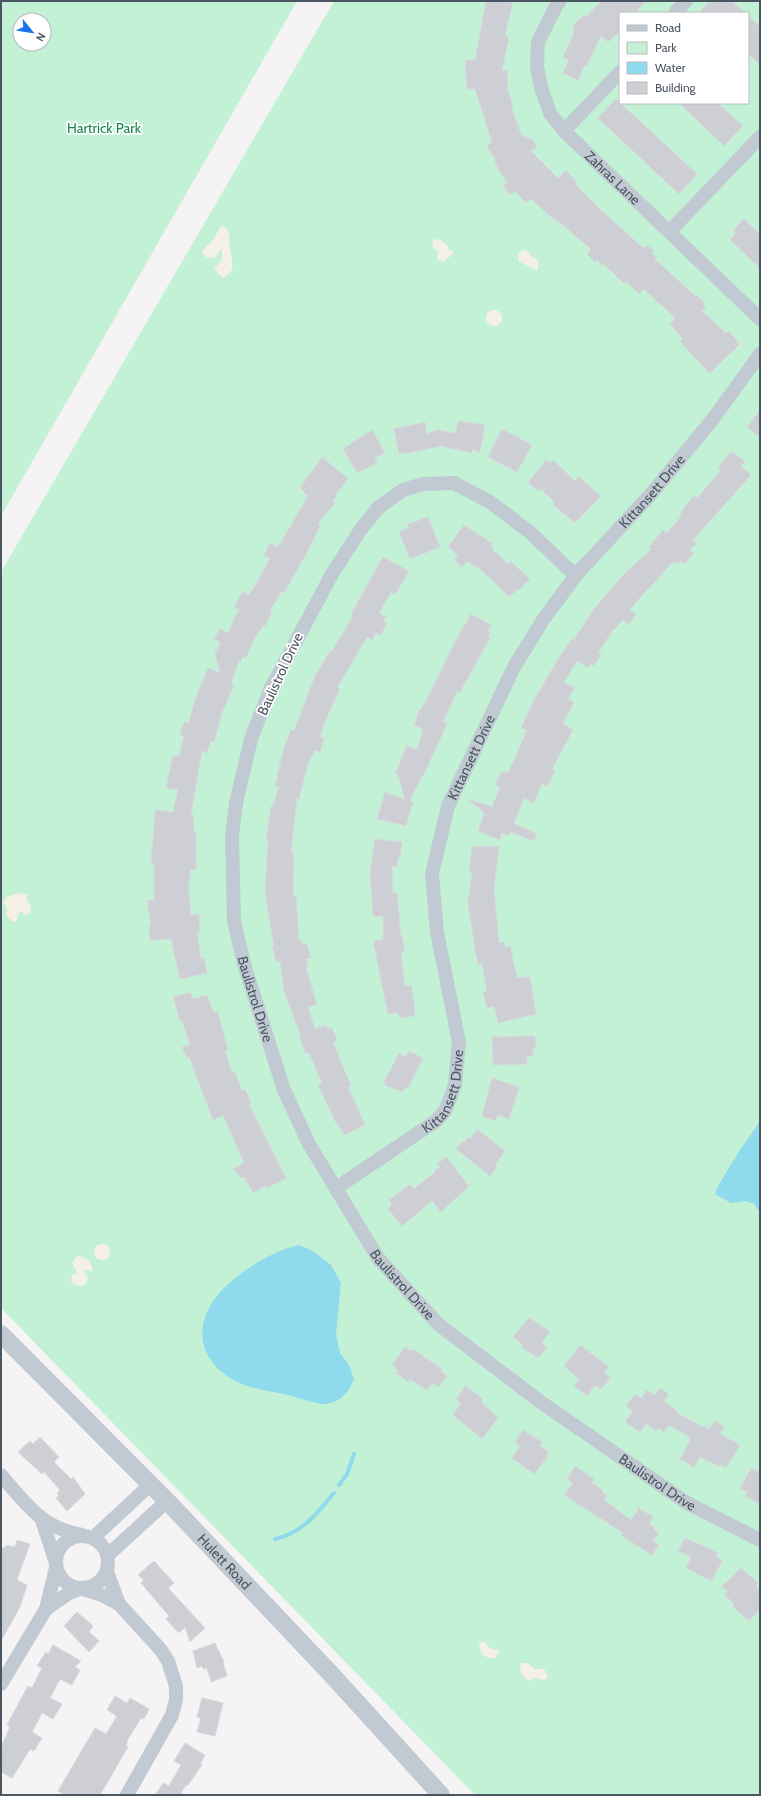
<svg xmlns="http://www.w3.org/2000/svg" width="761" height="1796" viewBox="0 0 761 1796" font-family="Cabin,sans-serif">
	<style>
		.green { fill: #c3f1d5; fill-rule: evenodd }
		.sand { fill: #f5f0e5 }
		.water { fill: #90daee }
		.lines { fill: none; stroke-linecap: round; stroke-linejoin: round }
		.stream { stroke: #90daee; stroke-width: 4 }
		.building { fill: #cdcfd5; stroke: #d7d9de }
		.minor { stroke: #c1cad2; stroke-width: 14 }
		.tertiary { stroke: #c1cad2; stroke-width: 18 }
		.labels { text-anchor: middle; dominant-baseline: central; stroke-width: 3.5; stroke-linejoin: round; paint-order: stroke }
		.park-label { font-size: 14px; fill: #17864f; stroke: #fff }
		.street-label { font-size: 14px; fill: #4a5661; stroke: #fff }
	</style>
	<rect width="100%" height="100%" fill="#f5f3f3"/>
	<!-- green -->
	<path class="green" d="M1 1H297L1 516ZM20 20H44V44H20Z
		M334 1H760V1795H475L1 1308V572ZM620 13H748V103H620Z"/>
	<!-- sand -->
	<path class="sand" d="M221 226C224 226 226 228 228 231 230 235 229 240 229 244 230 256 239 274 222 277L214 269 222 260V249L220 250 216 257 208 258 202 254 203 250 213 240Z
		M439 239 447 245 449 250 453 251V254L443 262 437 259 438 251 432 246 433 240Z
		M524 250 528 251 532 257 538 260V271L518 261 519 253Z
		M486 318a8 8 0 1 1 16 0a8 8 0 1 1-16 0Z
		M20 893 27 895V901L31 906V911L26 916 21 911 18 914 17 920 13 922 6 916 7 908 3 903 8 896Z
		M94 1252a8 8 0 1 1 16 0a8 8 0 1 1-16 0Z
		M77 1256C86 1256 94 1263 92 1272L83 1269 88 1279 85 1285C80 1287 73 1286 71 1280L72 1276 77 1272 72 1263Z
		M484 1641 489 1648 498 1650 499 1652 495 1658C486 1659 480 1654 479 1645L481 1642Z
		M522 1663H528L534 1669H544L548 1676 545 1680 535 1678 529 1681C523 1677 520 1674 520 1666Z"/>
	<!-- water -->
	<path class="water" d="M760 1121V1213L754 1204 746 1201 731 1203 715 1194 718 1186 738 1153Z
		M299 1245 313 1251 331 1265 341 1283 336 1334 340 1353 349 1365 354 1379C348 1394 340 1403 323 1404 317 1404 296 1397 288 1395 268 1391 244 1388 227 1376 193 1352 196 1316 224 1288 244 1269 272 1251 299 1245Z"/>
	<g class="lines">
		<!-- stream -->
		<path class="stream" d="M339 1485 347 1474 354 1454
			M275 1539C302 1533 317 1514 334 1493"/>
	</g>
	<!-- building -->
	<path class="building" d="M486 1H513L505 36 509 37 502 70H507L508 90 513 106H511L522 137 525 135 528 139 531 138 537 147 531 151 558 178 566 170 577 182 575 184 601 210 643 248 647 245 654 251 652 254 656 257 655 259 695 296 696 295 704 302 703 304 706 307 702 311 726 333 728 331 740 344 710 373 680 342 683 339 670 324 675 318 644 289 640 294 626 282 624 284 604 264 602 265 597 260 595 262 587 254 591 249 558 221 557 222 531 199 526 203 515 191 510 195 503 186 507 182 494 162 496 161 487 146 492 142 475 89H467L465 60H475Z
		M601 1H646L635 13H620V31L608 42 601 36 586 67 584 66 578 80 563 73 569 60 563 57 573 35 574 24 584 15 586 17Z
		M710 1H732L745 13H698Z
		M748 16 760 27V65L748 54Z
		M616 99 697 174 679 194 598 118Z
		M679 103H718L743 126 724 146Z
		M744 219 760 234V268L730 240 736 233 733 231Z
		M760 410V437L747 427Z
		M458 421 485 425 480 453 473 449 472 453 441 446 405 454V452L399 454 394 429 425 422 427 434 437 430 456 433Z
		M502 429 532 445 517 472 488 457Z
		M372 430 385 453 375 458 377 463 357 473 343 449Z
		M733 452 745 462 741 466 751 475 693 540 697 543 690 550 694 553 684 564 681 561 677 564 674 561 637 601 630 610 636 615 629 624 623 620 614 630H613L598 653 601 655 594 666 591 664 588 668 577 661 564 682 575 688 568 699 574 703 563 723 573 730 552 769 555 771 548 786 542 784 534 803 524 798 514 823 537 834 534 841 510 832 509 836 501 833 500 840 478 831 484 813 468 799 492 807 500 787 495 785 502 771 508 773 527 730 521 728 534 700 558 659 572 639 574 640 593 610 622 576 651 549 649 547 663 530 667 533 682 515 680 513 685 508 684 507 694 496 697 498 721 470 718 468 728 455Z
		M322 457 348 479 336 494 337 496 333 501 335 503 318 524 320 526 304 558 284 593 282 591 270 611 272 613 265 626H263L256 636 246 658 243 657 240 662 239 661 231 683 234 685 222 713 214 742 211 741 207 753 202 751 191 814H193L194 833H196V869L190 870V882H188L191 915 199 914 200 932H197L201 959 204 958 207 973 180 979 171 939 150 940 149 926 151 925 147 900H154V864H151L155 810 173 812 178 790 166 788 173 755 179 756 184 736 180 735 184 722 189 723 195 699 208 668 220 673 215 653 221 642 214 639 220 629 228 633 235 616 240 610 234 607 243 591 249 595 256 584 270 559 264 555 270 543 277 547 279 544H280L308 496 300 488Z
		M546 460 550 463 553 460 575 481 579 477 601 496 575 523 553 505 555 503 541 489 538 491 528 483Z
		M428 517 440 547 410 559 399 532 409 528 408 524Z
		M464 525 492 543V549L508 564 510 561 530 579 519 590H517L509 597 476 565 475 567 467 561 462 567 454 560 458 555 448 547Z
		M383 557 409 571 395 595 391 592 379 613 386 617 383 621 387 623 381 635 376 633 372 640 367 637 337 688 340 689 326 719 320 737 324 738 320 752 315 750 308 764 299 799 297 798 291 852H294L293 896H296L299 940H301L303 945 307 944 311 958 306 959 308 968H306L317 1004 308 1007 315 1029 326 1025 328 1029 332 1028 337 1040 333 1042 351 1086 348 1087 365 1125 344 1135 337 1123H336L318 1085 322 1083 309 1053H305L299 1034H300L284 991 280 962 276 961 272 946H274L265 893 268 839H266L271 806H273L279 787 275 786 278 776 277 775 285 745 291 730 294 731 315 676 330 651 331 652 339 640 353 616 351 614Z
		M471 614 491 625 487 631 490 632 488 637 490 638 460 692 457 691 448 711 443 722 447 724 426 770 409 801 413 802 406 826 377 819 385 792 405 800 398 775 395 774 407 745 417 750 423 729 414 725 419 710H420L426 701 456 640Z
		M375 839 402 842 400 857H398L397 867 392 866 393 893H397L401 936H402L405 951 401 952 404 982 406 986 411 985 415 1009 414 1016 400 1018 398 1012 388 1014 373 941 383 940V916L373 917 370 871Z
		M499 846 494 889 499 943 504 942 505 947 510 946 517 978 530 977 536 1014 498 1023 494 1006 487 1008 483 992 487 991 482 964H478L475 949 467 898H469L472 872H469L472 847Z
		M191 992 193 999 207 995 214 1013 218 1012 228 1050 225 1051 232 1073 235 1072 242 1091 244 1089 247 1093 251 1103 249 1104 286 1178 267 1188 265 1186 253 1193 244 1177 241 1178 233 1169 244 1163 223 1115 213 1120 189 1057 187 1058 182 1047 190 1045 182 1021H180L173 997Z
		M535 1036 536 1048H533V1056H527V1064L493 1065 492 1037Z
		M409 1051 423 1058 408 1088 406 1087 403 1092 385 1085 386 1083 384 1082 399 1053 406 1057Z
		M492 1078 519 1087 509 1119 498 1115 496 1121 482 1116Z
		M477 1129 505 1151 495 1165 497 1167 490 1176 456 1149 463 1141 465 1142 468 1137 470 1139Z
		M446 1157 469 1186 441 1212 432 1201 402 1226 388 1209 392 1205 389 1200 410 1184 414 1189 435 1172 434 1171 440 1167 437 1164Z
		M529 1317 550 1332 541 1343 547 1347 538 1358 521 1347 523 1345 513 1337Z
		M580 1345 609 1367 604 1373 611 1378 601 1389 595 1385 587 1396 574 1386 579 1379 564 1366Z
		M405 1347 411 1351 413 1349 442 1369 441 1371 447 1376 439 1387 433 1383 427 1390 410 1379 408 1382 396 1373 398 1370 392 1365Z
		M465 1386 483 1399 481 1402 498 1418 482 1439 453 1415 461 1403 456 1399Z
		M660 1388 669 1394 664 1401 678 1412 677 1413 703 1427 704 1426 709 1429 714 1421 724 1426 720 1434 740 1445 726 1468 721 1465 719 1466 700 1457 694 1467 680 1459 691 1438 669 1425 664 1432 658 1428 656 1431 646 1424 640 1432 625 1422 633 1411 626 1406 635 1394 641 1398 647 1390 655 1395Z
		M523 1430 542 1442 540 1446 549 1452 547 1455 548 1456 534 1474 512 1458 520 1446 515 1442Z
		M40 1437 59 1457 54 1462 71 1479 73 1477 85 1494 67 1511 56 1498 59 1496 57 1493 60 1490 44 1472 42 1474 18 1452 30 1441 33 1444Z
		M575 1466 594 1479 592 1483 603 1490 602 1492 607 1496 604 1500 631 1520 639 1508 653 1517 649 1524 655 1527 653 1529 659 1533 653 1541 659 1545 652 1555 622 1536 623 1533 564 1495 573 1483 567 1479Z
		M751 1468 760 1472V1504L745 1496 747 1492 740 1489Z
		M685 1538 718 1553 716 1557 723 1560 711 1581 686 1568 691 1557 678 1551Z
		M17 1540 30 1544 17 1580 27 1585 20 1607 1 1641V1547L5 1548 6 1545 15 1547Z
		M154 1561 174 1583 168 1588 205 1628 190 1642 185 1627 179 1633 166 1619 169 1616 141 1583 144 1580 138 1575Z
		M741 1568 758 1583 756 1586 760 1591V1609L749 1621 732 1606 734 1604 725 1595 728 1591 721 1587Z
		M77 1612 93 1626 89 1632 99 1641 89 1652 64 1626Z
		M215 1643 224 1662 223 1663 227 1676 211 1682 207 1668 203 1669 202 1666 197 1668 193 1651Z
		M53 1645 81 1661 75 1667 80 1670 72 1685 60 1679 50 1698 62 1704 53 1719 42 1713 32 1732 42 1738 34 1751 30 1749 12 1778 1 1772V1747L10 1727 7 1725 28 1686 32 1688 42 1668 37 1666 46 1652 48 1654Z
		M115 1696 127 1703 130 1698 149 1709 144 1719 141 1718 128 1739 126 1745 128 1747 100 1795H65L58 1791 95 1728 106 1734 117 1716 107 1710Z
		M202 1698 223 1703 215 1736 197 1732 201 1718 197 1717Z
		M185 1743 205 1755 200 1764 202 1765 188 1785H186L181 1793 184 1795H155L163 1783 169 1786 181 1765 174 1761Z"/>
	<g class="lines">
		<!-- minor -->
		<g class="minor">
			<path id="s1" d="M560 1 556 6 538 42 537 67 541 88 550 113 564 131 760 319"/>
			<path d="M675 13 686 1"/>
			<path d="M564 131 620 72"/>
			<path d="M670 231 760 137"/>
			<path id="s2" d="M576 575 563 564 531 533 490 502 454 483 423 484 403 490 378 508 361 529 332 574 271 688 251 739 236 803 232 836 234 921 244 964 284 1090 309 1144 378 1258 438 1324 542 1403 687 1503 760 1540"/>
			<path id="s3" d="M336 1188 436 1121 445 1111 455 1085 459 1042 437 932 432 874 448 806 514 667 543 620 576 575 651 494 713 419 760 354"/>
			<path d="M1 1475C26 1504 42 1528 82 1535"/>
			<path d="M42 1520 56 1563"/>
			<circle cx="82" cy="1562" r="26"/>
			<path d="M93 1538 151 1484"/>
			<path d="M108 1555 167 1501"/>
			<path d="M107 1572 119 1604"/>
			<path d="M83 1589 102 1595 119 1604 161 1650 168 1661 176 1686V1700L172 1715 127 1795"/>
			<path d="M46 1609 56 1568"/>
			<path d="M1 1684 46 1609 69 1593 80 1589"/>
		</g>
		<!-- tertiary -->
		<path class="tertiary" id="s4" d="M1 1334 168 1502 331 1674 441 1795"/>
	</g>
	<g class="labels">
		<!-- park labels -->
		<g class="park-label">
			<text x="104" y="128">Hartrick Park</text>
		</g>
		<!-- street labels -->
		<g class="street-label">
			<text stroke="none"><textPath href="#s1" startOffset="210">Zahras Lane</textPath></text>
			<text stroke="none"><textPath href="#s3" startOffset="823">Kittansett Drive</textPath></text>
			<text transform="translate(280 674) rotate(-65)">Baulistrol Drive</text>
			<text stroke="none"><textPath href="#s3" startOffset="499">Kittansett Drive</textPath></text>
			<text stroke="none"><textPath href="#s2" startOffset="766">Baulistrol Drive</textPath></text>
			<text stroke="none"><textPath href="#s3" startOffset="151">Kittansett Drive</textPath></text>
			<text stroke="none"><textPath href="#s2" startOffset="1090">Baulistrol Drive</textPath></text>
			<text stroke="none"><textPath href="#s2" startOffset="1414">Baulistrol Drive</textPath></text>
			<text stroke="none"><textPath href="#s4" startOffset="319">Hulett Road</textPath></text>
		</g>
	</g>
	<!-- border -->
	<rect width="761" height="1796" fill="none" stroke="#4a5661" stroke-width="4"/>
	<!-- legend -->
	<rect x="619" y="12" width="130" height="92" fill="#ffffff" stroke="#b7bbc0"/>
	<rect x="627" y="25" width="20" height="6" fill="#c1cad2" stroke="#b7bbc0"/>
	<text x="655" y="32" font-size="12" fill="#4a5661">Road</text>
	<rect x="627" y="42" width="20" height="12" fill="#c3f1d5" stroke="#b7bbc0"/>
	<text x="655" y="52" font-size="12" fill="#4a5661">Park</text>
	<rect x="627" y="62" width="20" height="12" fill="#90daee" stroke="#b7bbc0"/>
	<text x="655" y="72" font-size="12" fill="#4a5661">Water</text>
	<rect x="627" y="82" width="20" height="12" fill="#cdcfd5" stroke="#b7bbc0"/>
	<text x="655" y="92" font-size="12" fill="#4a5661">Building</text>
	<!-- north arrow -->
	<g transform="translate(32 32) rotate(120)"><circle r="19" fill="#ffffff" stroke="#b7bbc0"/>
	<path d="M0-3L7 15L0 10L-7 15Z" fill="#1a73e8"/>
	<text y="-6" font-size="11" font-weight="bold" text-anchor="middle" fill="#4a5661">N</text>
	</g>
</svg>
